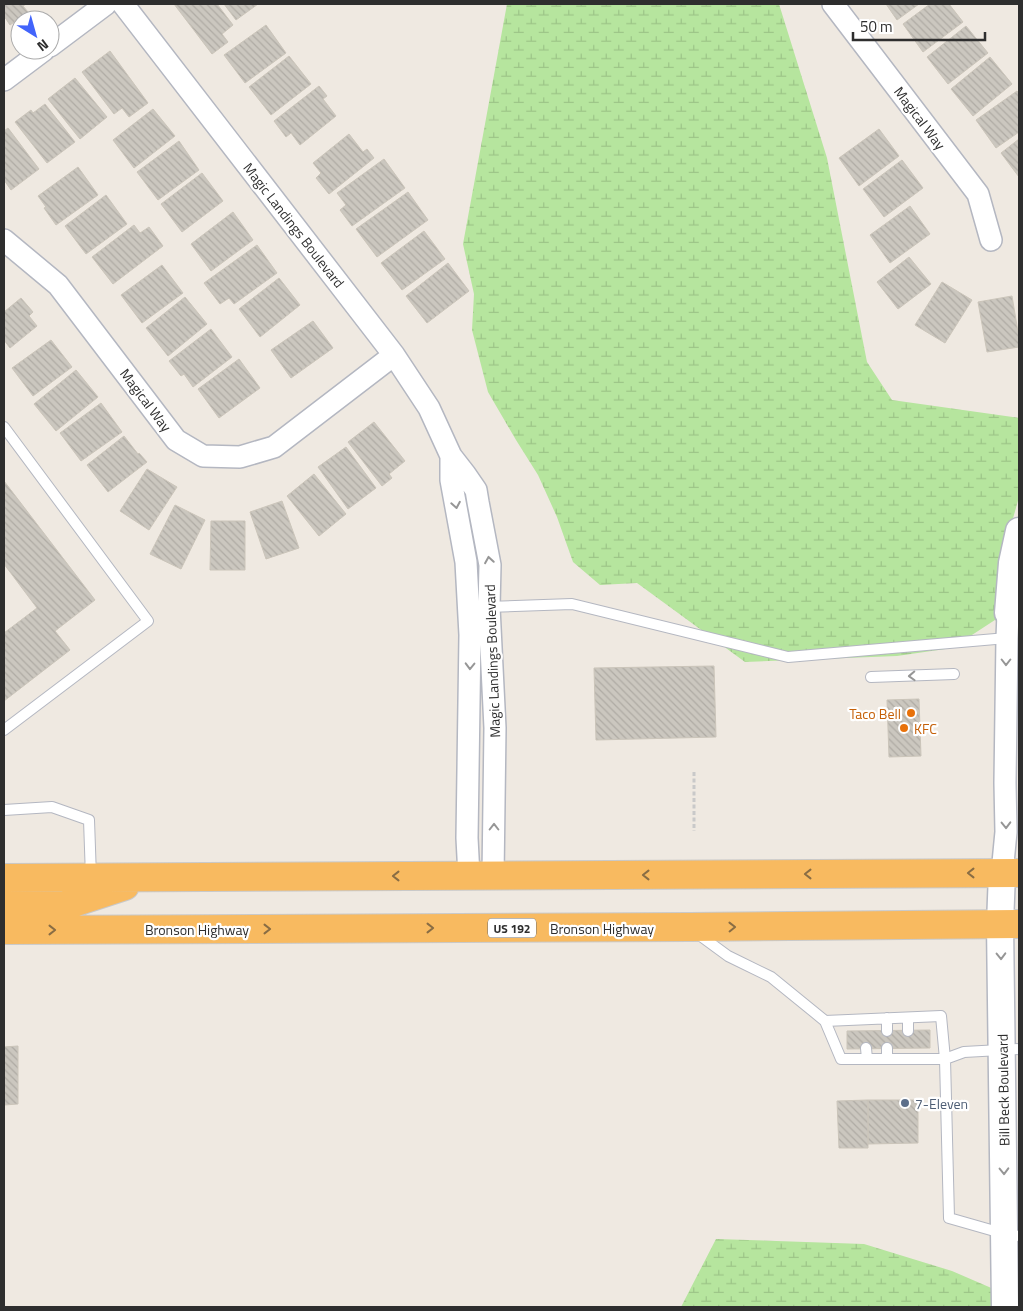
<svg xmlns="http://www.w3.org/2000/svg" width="1023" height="1311" viewBox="0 0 1023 1311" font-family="'Titillium Web',sans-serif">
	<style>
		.wetland { fill: url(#wetland-marsh) }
		.building { fill: url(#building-back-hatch); stroke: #cbc5ba }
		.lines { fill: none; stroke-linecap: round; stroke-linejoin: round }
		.service-casing { stroke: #b4b7c1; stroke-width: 12 }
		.minor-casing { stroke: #b4b7c1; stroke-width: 24 }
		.tertiary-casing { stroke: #b4b7c1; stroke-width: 29 }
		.trunk-casing { stroke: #c9c9c9; stroke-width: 30 }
		.path { stroke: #c9c9c9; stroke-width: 3; stroke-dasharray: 4 2.5; stroke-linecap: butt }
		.service { stroke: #fff; stroke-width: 10 }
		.minor { stroke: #fff; stroke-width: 21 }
		.tertiary { stroke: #fff; stroke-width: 26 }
		.trunk { stroke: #f8ba60; stroke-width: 28 }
		.oneway { stroke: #969696 }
		.oneway2 { stroke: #896d44 }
		.food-dot { fill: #e8710a; stroke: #fff; stroke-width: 2 }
		.service-dot { fill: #5c6f8a; stroke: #fff; stroke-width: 2 }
		.labels { text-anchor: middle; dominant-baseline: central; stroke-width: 4.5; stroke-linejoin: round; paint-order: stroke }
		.shield { fill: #fff; stroke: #6d6d6d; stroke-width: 1 }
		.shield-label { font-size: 12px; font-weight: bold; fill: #2e2e2e }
		.street-label { font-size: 14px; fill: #2e2e2e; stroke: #fff }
		.food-label { font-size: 14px; fill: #c56008; stroke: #fff; text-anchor: end }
		.service-label { font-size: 14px; fill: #4e5e75; stroke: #fff; text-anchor: start }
	</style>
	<defs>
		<pattern id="wetland-marsh" width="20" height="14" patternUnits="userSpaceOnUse" patternTransform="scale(1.25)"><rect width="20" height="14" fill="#b6e59e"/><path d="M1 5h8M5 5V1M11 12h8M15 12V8" fill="none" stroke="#9dc588"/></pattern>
		<pattern id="building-back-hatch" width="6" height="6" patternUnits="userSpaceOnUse" patternTransform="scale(1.25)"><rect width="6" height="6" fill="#cbc7bf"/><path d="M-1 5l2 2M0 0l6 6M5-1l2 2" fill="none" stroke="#afaba4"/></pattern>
	</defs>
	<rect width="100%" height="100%" fill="#efe9e1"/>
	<!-- wetland -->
	<path class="wetland" d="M507 4H779L827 158 867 362 892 400 1019 418V497L1010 529 998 618 952 648 897 656 745 662 637 583 600 585 573 562 557 517 538 475 516 440 488 392 472 330 474 294 463 244Z
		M716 1239 864 1244 952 1271 996 1290V1307H681Z"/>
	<!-- building -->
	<path class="building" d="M4 4H26L23 6 28 12 10 25 4 16Z
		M174 4H217L233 25 222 34 228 42 212 54Z
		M224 4H258L236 20Z
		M886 4H919L897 20Z
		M930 4H949L963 22 923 52 903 24Z
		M266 25 286 53 245 83 224 55Z
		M966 26 988 53 948 84 927 57Z
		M110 51 148 103 129 117 122 108 114 114 82 72Z
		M289 56 311 84 271 115 249 87Z
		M990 57 1012 84 973 116 951 89Z
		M75 78 107 117 80 139 48 99Z
		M319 86 327 96 323 99 336 116 300 145 291 133 286 137 274 121Z
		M1017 91 1019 94V132L996 148 976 120Z
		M45 104 75 142 47 163 15 122 31 110 33 113Z
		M153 109 175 136 134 168 113 140Z
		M8 128 39 169 11 190 4 180V131Z
		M879 129 899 156 859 186 839 158Z
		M349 134 363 152 367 149 374 158 329 194 316 178 321 173 313 163Z
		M1019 139V177L1001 153Z
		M179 141 199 170 158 200 137 172Z
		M384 159 405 188 352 226 340 210 346 205 337 193Z
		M902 160 923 188 884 217 863 189Z
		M78 167 98 195 56 225 44 208 46 207 38 196Z
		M202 173 223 201 182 232 161 204Z
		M408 192 428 220 377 257 356 229Z
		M106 195 127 224 86 254 65 226Z
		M910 206 930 234 890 263 870 235Z
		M233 212 253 240 211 271 191 244Z
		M134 225 140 233 149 227 163 246 113 284 92 257Z
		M424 231 445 259 402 290 381 263Z
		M257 245 277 273 234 304 229 298 220 304 204 283Z
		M909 257 931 284 898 309 877 282Z
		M448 263 469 291 427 323 406 296Z
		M162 265 183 293 142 323 121 295Z
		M279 278 300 305 260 337 239 309Z
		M942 282 972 300 945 343 915 325Z
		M1012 296 1019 338V347L987 352 978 302Z
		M185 297 207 324 168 356 146 328Z
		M21 298 33 312 29 316 37 326 10 348 4 340V312Z
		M313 321 333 348 291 378 271 350Z
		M211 329 232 357 193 387 184 374 181 376 169 361Z
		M51 340 72 367 33 396 12 368Z
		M239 359 260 388 219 418 198 389Z
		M76 370 98 397 56 431 34 404Z
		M101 403 122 432 81 461 60 433Z
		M374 422 405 461 389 474 392 478 382 486 348 442Z
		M124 436 138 454 139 453 147 462 108 492 87 465Z
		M346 447 376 488 348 509 318 467Z
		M147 469 177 487 149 530 120 511Z
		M314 474 346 514 319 536 287 496Z
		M4 481 95 600 55 631 70 650 4 701V633L37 608 4 564Z
		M282 501 299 548 266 559 250 512Z
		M175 505 205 520 181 569 150 554Z
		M211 521H245V570H210Z
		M714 666 716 737 596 740 594 668Z
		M919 699 921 756 889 757 887 700Z
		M930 1030V1048L847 1049V1031Z
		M18 1046V1104L4 1105V1047Z
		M868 1100H918V1143L868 1144Z
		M868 1100V1148H839L837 1101Z"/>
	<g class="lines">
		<!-- service casing -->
		<g class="service-casing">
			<path id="service" d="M4 427 148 621 4 730
				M487 607 572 604 788 657 1007 638
				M871 677 954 674
				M4 810 52 807 89 820 91 877
				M698 934 728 956 771 977 825 1021 941 1016 945 1059 964 1052 1019 1049
				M887 1018V1031
				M825 1021 841 1059H945L949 1218 1005 1234 1019 1236
				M908 1031V1018
				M866 1048 867 1059
				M887 1048V1059"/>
		</g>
		<!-- minor casing -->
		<g class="minor-casing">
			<path id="minor" d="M123 4 394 355 429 408 451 456 465 474 476 490 478 502 490 565 489 607 495 728 493 876
				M833 4 978 194 991 240
				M50 46 106 4
				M4 80 44 50
				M4 240 58 285 176 440 203 456 240 457 274 447 394 355
				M451 456V480L466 562 470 635 467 838 469 876
				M1002 873 1006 832 1005 783 1007 638 1008 613"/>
		</g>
		<!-- tertiary casing -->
		<g class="tertiary-casing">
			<path id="tertiary" d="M1008 613 1012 563 1019 531
				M1002 873 1000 924 1005 1307"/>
		</g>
		<!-- trunk casing -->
		<g class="trunk-casing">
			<path id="trunk" d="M4 878 1019 873
				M4 905 64 906 125 886
				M4 930 690 927 1019 924"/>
		</g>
		<!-- path -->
		<path class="path" d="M694 772V831"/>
		<!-- service -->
		<use href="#service" class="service"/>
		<!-- minor -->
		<use href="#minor" class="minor"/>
		<!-- tertiary -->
		<use href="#tertiary" class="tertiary"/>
		<!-- trunk -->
		<use href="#trunk" class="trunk"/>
	</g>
	<!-- one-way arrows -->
	<defs><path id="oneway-chevron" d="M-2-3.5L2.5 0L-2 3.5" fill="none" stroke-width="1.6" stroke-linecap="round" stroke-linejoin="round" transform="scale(1.25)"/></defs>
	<g class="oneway">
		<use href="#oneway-chevron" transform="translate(456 505) rotate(80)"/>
		<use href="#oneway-chevron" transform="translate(489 560) rotate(-99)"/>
		<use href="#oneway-chevron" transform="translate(1006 662) rotate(90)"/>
		<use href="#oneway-chevron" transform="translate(470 666) rotate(91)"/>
		<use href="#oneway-chevron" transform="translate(912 676) rotate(178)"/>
		<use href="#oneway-chevron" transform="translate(1006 825) rotate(89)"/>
		<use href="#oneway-chevron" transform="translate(494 827) rotate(-90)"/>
		<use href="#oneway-chevron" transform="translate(1001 956) rotate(89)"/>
		<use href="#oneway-chevron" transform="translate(1004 1171) rotate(89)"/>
	</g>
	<g class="oneway2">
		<use href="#oneway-chevron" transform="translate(971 873) rotate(180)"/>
		<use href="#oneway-chevron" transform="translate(808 874) rotate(180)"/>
		<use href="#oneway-chevron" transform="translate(646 875) rotate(180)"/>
		<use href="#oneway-chevron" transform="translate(396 876) rotate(180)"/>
		<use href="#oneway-chevron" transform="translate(732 927) rotate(-1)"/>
		<use href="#oneway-chevron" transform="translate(430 928)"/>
		<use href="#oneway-chevron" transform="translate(267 929)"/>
		<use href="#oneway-chevron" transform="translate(52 930)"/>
	</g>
	<!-- markers -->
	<g class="food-dot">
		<circle cx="911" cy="713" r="5"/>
		<circle cx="904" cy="728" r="5"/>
	</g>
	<circle class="service-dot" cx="905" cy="1103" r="5"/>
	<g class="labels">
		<!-- shield labels -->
		<rect class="shield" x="488" y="918.5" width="48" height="19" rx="4"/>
		<g class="shield-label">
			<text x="512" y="928">US 192</text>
		</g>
		<!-- street labels -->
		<g class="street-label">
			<text transform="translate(920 118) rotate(53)">Magical Way</text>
			<text transform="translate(294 225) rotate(52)">Magic Landings Boulevard</text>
			<text transform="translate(146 400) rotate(53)">Magical Way</text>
			<text transform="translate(492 661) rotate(-92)">Magic Landings Boulevard</text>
			<text x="602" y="928">Bronson Highway</text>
			<text x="197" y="929">Bronson Highway</text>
			<text transform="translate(1003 1090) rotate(-91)">Bill Beck Boulevard</text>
		</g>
		<!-- food labels -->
		<g class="food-label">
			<text x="901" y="713">Taco Bell</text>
			<text x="914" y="728" text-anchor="start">KFC</text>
		</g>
		<!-- service labels -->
		<g class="service-label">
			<text x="915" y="1103">7-Eleven</text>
		</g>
	</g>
	<!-- border -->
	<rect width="1023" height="1311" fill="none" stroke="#2e2e2e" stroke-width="10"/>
	<!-- north arrow -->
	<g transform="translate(35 35) rotate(143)"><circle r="24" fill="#ffffff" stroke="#ababab"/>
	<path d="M0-4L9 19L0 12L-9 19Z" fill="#4264fb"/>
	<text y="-8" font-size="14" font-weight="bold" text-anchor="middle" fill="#2e2e2e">N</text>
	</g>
	<!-- scale -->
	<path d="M853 32v8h132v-8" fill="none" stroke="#2e2e2e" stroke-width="2.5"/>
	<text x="860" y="32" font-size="15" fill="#2e2e2e" stroke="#ffffff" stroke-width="4" paint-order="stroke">50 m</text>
</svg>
